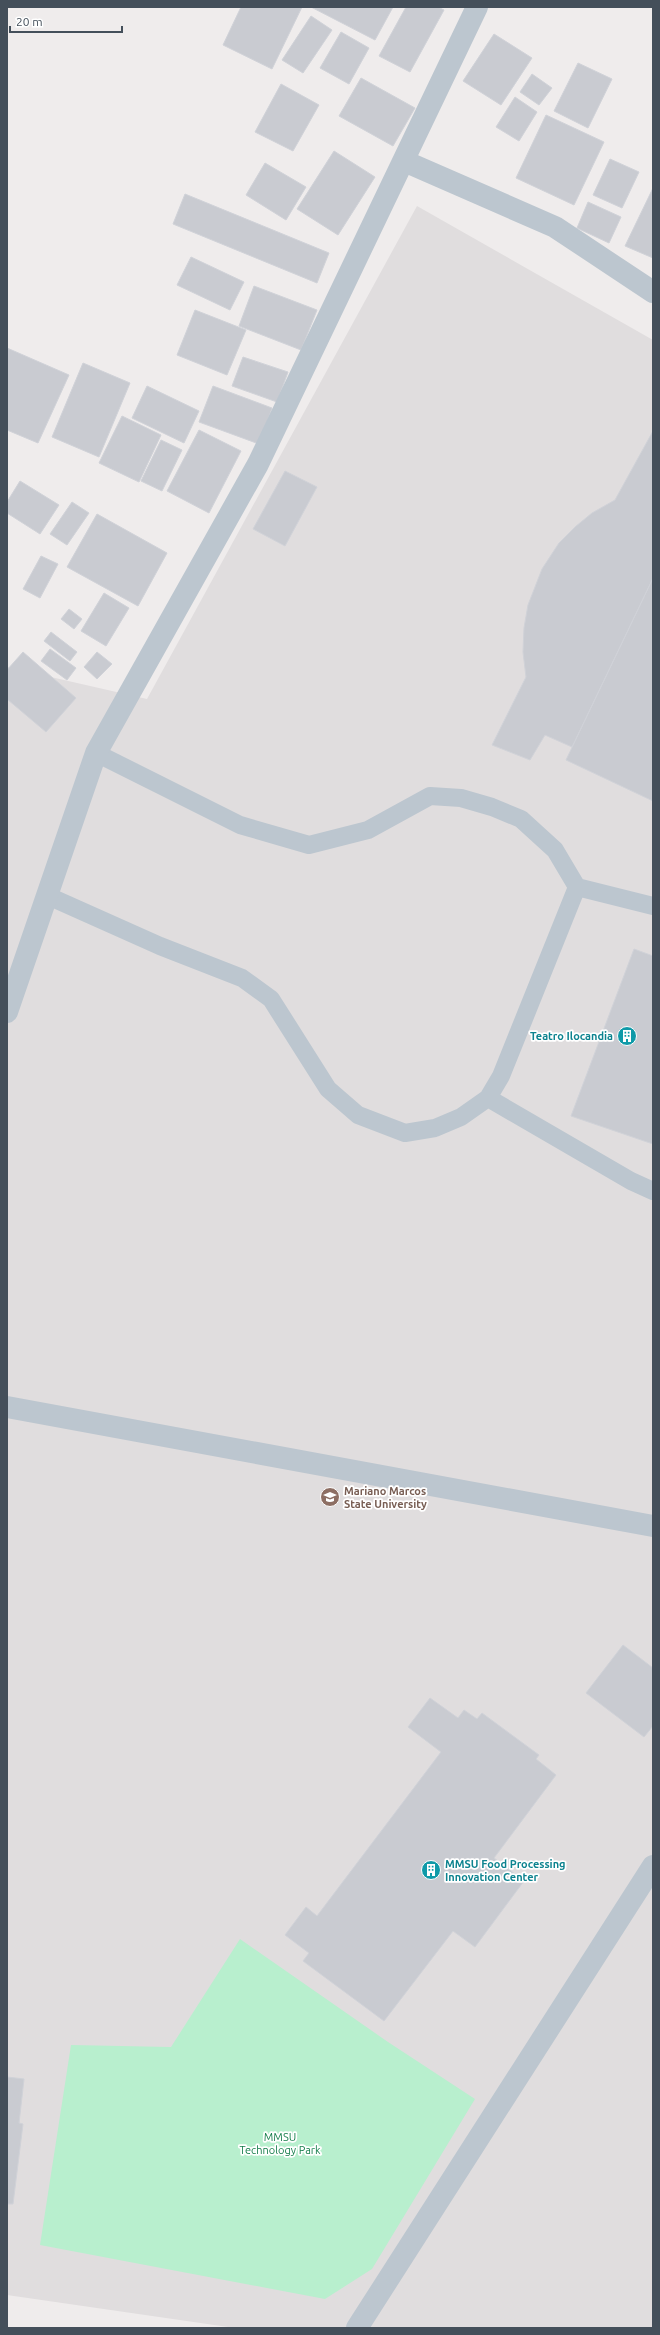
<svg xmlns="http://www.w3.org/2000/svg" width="660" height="2335" viewBox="0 0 660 2335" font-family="Ubuntu,sans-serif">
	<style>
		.education { fill: #e0ddde }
		.green { fill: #b8efce }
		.building { fill: #c9cbd1; stroke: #d0d2d8 }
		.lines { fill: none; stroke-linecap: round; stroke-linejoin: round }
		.service { stroke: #bcc6cf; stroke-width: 18 }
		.minor { stroke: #bcc6cf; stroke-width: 22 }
		.labels { text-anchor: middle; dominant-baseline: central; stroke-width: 3.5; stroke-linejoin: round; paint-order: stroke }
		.culture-label { font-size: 11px; font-weight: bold; fill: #0d838f; stroke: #fff; text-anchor: end }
		.education-label { font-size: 11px; font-weight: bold; fill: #785e54; stroke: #fff; text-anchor: start }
		.park-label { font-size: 11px; fill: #147d4a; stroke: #fff }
	</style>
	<rect width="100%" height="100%" fill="#efecec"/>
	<!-- education -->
	<path class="education" d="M417 206 653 340V2328H235L7 2295V667L147 699Z"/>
	<!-- green -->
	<path class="green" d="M240 1939 388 2042 475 2099 372 2269 325 2299 40 2245 71 2045 171 2047Z"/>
	<!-- building -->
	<path class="building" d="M241 7H302L272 69 223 45Z
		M311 7H393L375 40Z
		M406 7H438L444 10 410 72 379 56Z
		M311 16 332 30 303 73 282 60Z
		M341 32 369 48 349 84 320 68Z
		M494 34 532 58 501 105 463 81Z
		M578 63 612 79 588 128 554 111Z
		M532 74 552 88 539 105 520 92Z
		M361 78 415 108 393 146 339 116Z
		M281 84 319 105 293 151 255 132Z
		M515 97 537 112 519 141 496 127Z
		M546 115 604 142 574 205 516 178Z
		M334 151 375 177 338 235 297 209Z
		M610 159 639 172 622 208 593 195Z
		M265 163 306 187 286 220 246 195Z
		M653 188V258L625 246Z
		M185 194 329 253 317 283 173 224Z
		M588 202 621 217 609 243 577 228Z
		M191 257 244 282 230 310 177 285Z
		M254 286 317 310 301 350 239 326Z
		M195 310 246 330 227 375 177 355Z
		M7 348 69 375 38 443 7 430Z
		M243 357 288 372 277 402 232 386Z
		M83 363 130 383 99 457 52 437Z
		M147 386 199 411 184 443 132 418Z
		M213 386 272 408 259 444 199 422Z
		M122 416 161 435 139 482 99 463Z
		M199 430 241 451 209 513 167 491Z
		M653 431V578L572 747 545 735 530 760 492 745 526 677 523 652 524 628 528 605 542 569 559 543 575 527 592 513 615 500Z
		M161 440 182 450 162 491 141 481Z
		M285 471 317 487 285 546 253 529Z
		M20 481 59 505 40 534 7 513V502Z
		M72 502 89 513 67 545 50 534Z
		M97 514 167 553 138 606 67 567Z
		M41 556 58 564 40 598 23 589Z
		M653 578V801L566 760Z
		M104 593 129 608 106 646 81 631Z
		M69 609 82 619 74 629 61 619Z
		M51 632 77 652 70 661 44 641Z
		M50 649 76 668 67 680 41 661Z
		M23 652 76 698 46 732 7 699V670Z
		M97 652 112 664 97 679 84 667Z
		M634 949 653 956V1144L571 1116Z
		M623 1645 653 1668V1726L644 1737 586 1693Z
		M430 1698 458 1718 464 1710 477 1719 482 1713 539 1755 536 1759 556 1775 494 1858 524 1881 475 1947 453 1931 384 2021 303 1961 309 1953 285 1935 306 1907 317 1916 441 1752 408 1727Z
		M7 2077 24 2079 19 2123 23 2124 13 2204H7Z"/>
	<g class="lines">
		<!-- service -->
		<path class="service" d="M577 887 653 906
			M48 896 160 946 242 978 271 999 328 1089 358 1115 405 1133 435 1128 461 1117 488 1098 501 1076 577 887 555 850 521 819 492 807 461 798 430 796 368 830 309 845 240 825 96 753
			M488 1098 631 1181 653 1191"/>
		<!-- minor -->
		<path class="minor" d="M404 161 555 227 653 292
			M7 1012 96 753 258 464 477 7
			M7 1407 653 1526
			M357 2328 653 1866"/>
	</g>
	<!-- icons -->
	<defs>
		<g id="building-disc" transform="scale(1)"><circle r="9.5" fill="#0f9aa8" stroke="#fff"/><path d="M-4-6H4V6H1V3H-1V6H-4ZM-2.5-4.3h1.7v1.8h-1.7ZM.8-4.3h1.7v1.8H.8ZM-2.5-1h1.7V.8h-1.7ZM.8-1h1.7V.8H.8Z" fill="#fff"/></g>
		<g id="university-disc" transform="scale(1)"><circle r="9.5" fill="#8d6e63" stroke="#fff"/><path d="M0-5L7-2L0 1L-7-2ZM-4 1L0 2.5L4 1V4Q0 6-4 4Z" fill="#fff"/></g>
	</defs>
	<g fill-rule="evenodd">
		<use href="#building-disc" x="627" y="1036"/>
		<use href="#university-disc" x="330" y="1497"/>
		<use href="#building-disc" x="431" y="1870"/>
	</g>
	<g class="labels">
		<!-- culture labels -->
		<g class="culture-label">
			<text x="613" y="1036">Teatro Ilocandia</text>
			<text x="445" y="1864" text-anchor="start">MMSU Food Processing<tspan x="445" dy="13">Innovation Center</tspan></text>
		</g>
		<!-- education labels -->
		<g class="education-label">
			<text x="344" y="1491">Mariano Marcos<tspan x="344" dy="13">State University</tspan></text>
		</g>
		<!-- park labels -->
		<g class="park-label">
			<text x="280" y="2137">MMSU<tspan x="280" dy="13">Technology Park</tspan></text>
		</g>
	</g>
	<!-- border -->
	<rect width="660" height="2335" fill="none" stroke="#444f5a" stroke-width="16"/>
	<!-- scale -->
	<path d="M10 26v6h112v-6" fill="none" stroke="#444f5a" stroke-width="2"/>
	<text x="16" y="26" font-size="12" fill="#444f5a" stroke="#ffffff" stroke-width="3" paint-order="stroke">20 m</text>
</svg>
